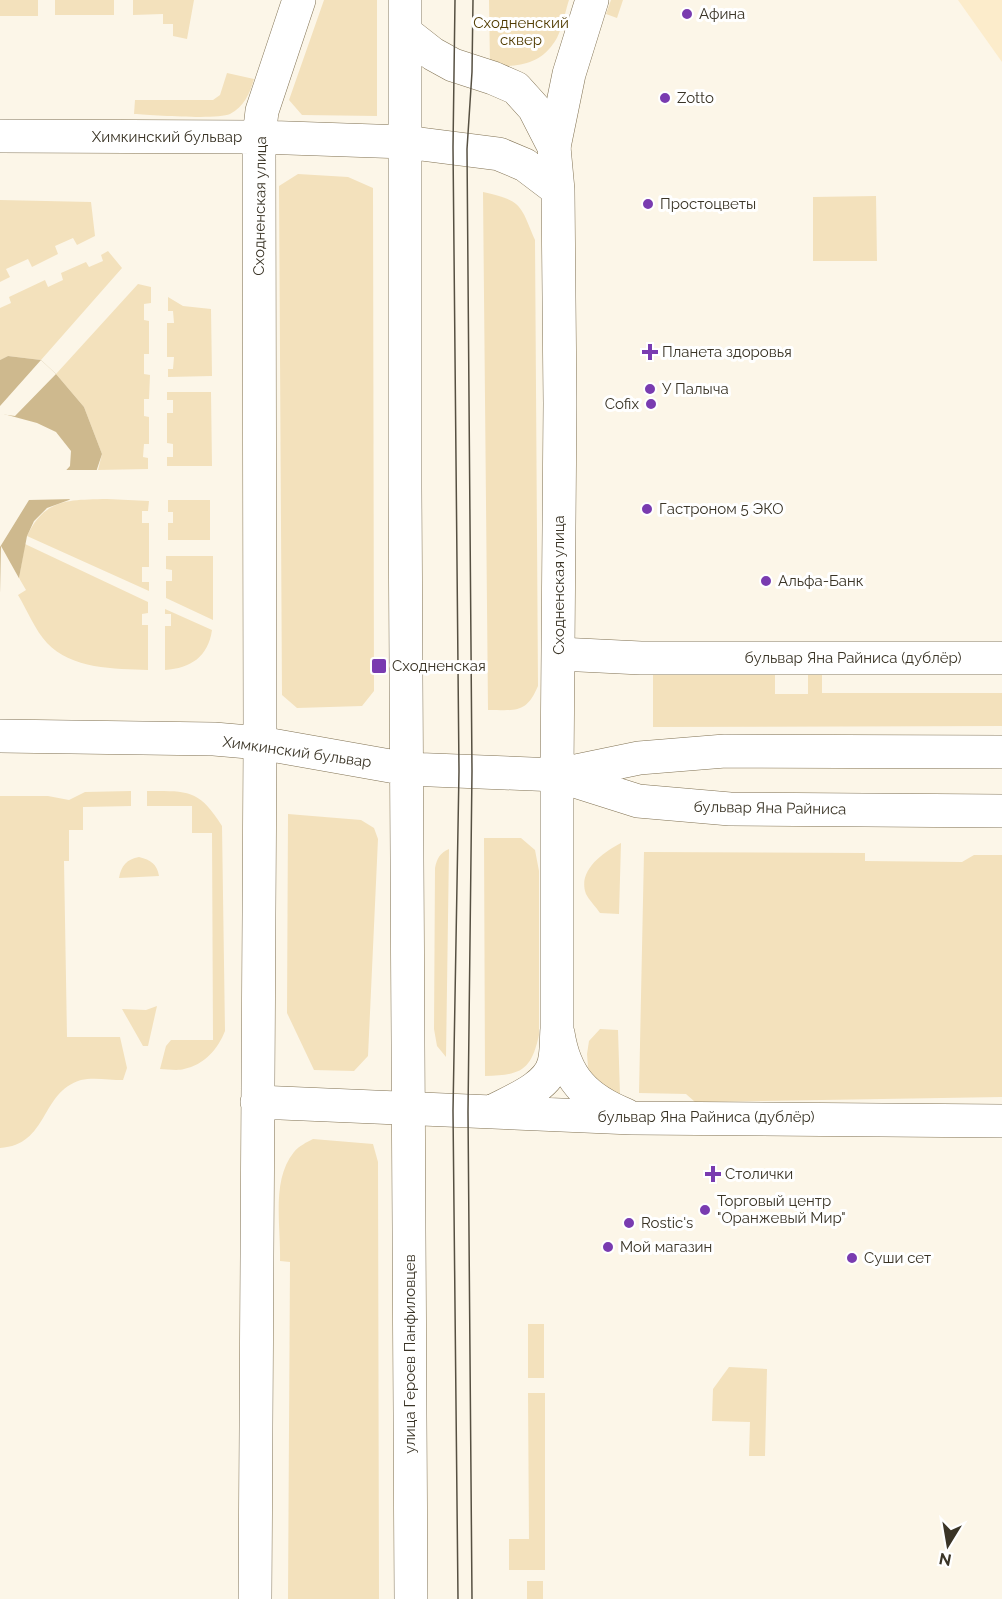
<svg xmlns="http://www.w3.org/2000/svg" width="1002" height="1599" viewBox="0 0 1002 1599" font-family="Raleway,sans-serif">
	<style>
		.built { fill: #fceccb }
		.green { fill: #f3e1bc }
		.water { fill: #ceb98e }
		.pier { fill: #fcf6e8 }
		.lines { fill: none; stroke-linecap: round; stroke-linejoin: round }
		.minor-casing { stroke: #817253; stroke-width: 34 }
		.major-casing { stroke: #817253; stroke-width: 34 }
		.minor { stroke: #fff; stroke-width: 33 }
		.major { stroke: #fff; stroke-width: 33 }
		.tram { stroke: #565042; stroke-width: 1.5 }
		.poi-dot { fill: #793bb0; stroke: #fff; stroke-width: 2 }
		.labels { text-anchor: middle; dominant-baseline: central; stroke-width: 6; stroke-linejoin: round; paint-order: stroke }
		.poi-label { font-size: 15px; fill: #3a3426; stroke: #fff; text-anchor: start }
		.park-label { font-size: 15px; fill: #513c02; stroke: #fff }
		.street-label { font-size: 15px; fill: #3a3426; stroke: #fff }
	</style>
	<rect width="100%" height="100%" fill="#fcf6e8"/>
	<!-- built -->
	<path class="built" d="M958 0H1002V62Z"/>
	<!-- green -->
	<path class="green" d="M0 0H38V16H0Z
		M55 0H114V15H55Z
		M133 0H194L187 39 173 36V24H163V14L133 15Z
		M324 0H377V116L302 115 289 100Z
		M489 0H569C565 12 561 35 553 44 538 66 513 67 490 66Z
		M611 0H623L617 18 606 14Z
		M227 73 254 79C250 93 244 107 230 114 217 120 153 115 134 114L135 100H213L220 95Z
		M298 174 348 177 373 188 374 691 362 706 297 708 282 695 279 186Z
		M483 192C523 201 520 205 535 240L538 686C526 714 516 710 488 710Z
		M876 196 877 261H813V197Z
		M0 200 91 202 95 236 77 245 73 238 55 246 58 254 32 267 28 259 6 269 10 277 0 282Z
		M108 251 122 268 41 360 8 356 0 360V308L11 303 9 297 45 280 48 287 63 280 61 273 86 262 89 267 103 261 101 255Z
		M138 284 151 287V303L144 304V320L149 321V354H144V374L150 375 149 399H144V416L149 417V444H144L143 457 148 458V469L98 470 102 454 84 407 56 374Z
		M168 297 183 306 211 309 212 376 168 377V369H173L174 357H167V323H174L173 311H168Z
		M167 392H211L212 466H167V457H173V444L167 443V413H173V400H167Z
		M107 499 149 501 148 511H142V523H149V567H142V582H149V591L27 536C45 498 69 500 107 499Z
		M168 500H210V540H168V523H173V512H168Z
		M25 544 148 602V613L142 614V625H148V670C115 669 71 669 47 643 35 630 27 610 18 595L26 590 19 578Z
		M166 556H213V620L166 598V581H172V570L166 569Z
		M165 609 212 630C208 657 191 668 165 670V626H171V614H165Z
		M808 672 822 673V693H1002V726L653 727V673H775V694H808Z
		M131 791V806L83 807V830H69V861H64L67 1037H120L127 1068 123 1080C110 1080 93 1077 81 1080 40 1092 49 1145 0 1148V796H48L69 800 85 792Z
		M147 791C188 791 199 789 222 826L225 1031C218 1049 204 1065 184 1069 177 1071 167 1069 160 1069L166 1046 171 1040H213L212 833H192V806H147Z
		M288 814 361 820 374 828 378 839 368 1056 354 1071 314 1070 287 1013Z
		M484 838H521L535 850 539 871V1035C531 1071 521 1075 485 1076Z
		M621 843 619 914 600 913C596 907 589 900 586 894 577 870 604 852 621 843Z
		M449 849 446 1057 437 1046 434 1029 435 868C437 858 440 853 449 849Z
		M644 852 865 853V861L962 862 974 855H1002V1097L695 1102 686 1094 639 1093Z
		M139 857C151 860 157 864 159 876L119 878C121 866 127 859 139 857Z
		M157 1006 148 1046H143L122 1009 146 1010Z
		M600 1029 618 1030 620 1095 593 1079 588 1067 587 1054 589 1041Z
		M313 1139 373 1144 378 1162 379 1599H288L290 1262 280 1261C281 1226 271 1180 294 1152 299 1146 307 1142 313 1139Z
		M528 1324H544V1378H528Z
		M729 1367 767 1369 765 1456H749L750 1422 712 1421 713 1389Z
		M528 1393H545V1570H509V1539H529Z
		M527 1581H543V1599H527Z"/>
	<!-- water -->
	<path class="water" d="M8 356 41 360 56 374 84 407 102 454 94 478 69 500 47 508 34 521 27 536 19 578 0 592V547L29 500 59 478 70 466 71 451 56 432 37 423 0 413V360Z"/>
	<!-- pier -->
	<path class="pier" d="M41 360 56 374 15 416 0 414V406Z
		M62 470H101L96 480 85 493 75 499 29 500V496Z
		M1 546 20 580 7 592 0 595Z"/>
	<g class="lines">
		<!-- minor casing -->
		<g class="minor-casing">
			<path id="minor" d="M554 147 569 74 592 0
				M559 654 641 658H1002
				M558 1033C565 1078 586 1099 626 1115
				M257 1102 632 1118 1002 1121
				M491 1112C511 1101 548 1088 554 1063 557 1052 556 1039 557 1029V775
				M255 1599 260 743"/>
		</g>
		<!-- major casing -->
		<g class="major-casing">
			<path id="major" d="M405 0V487L411 1599
				M405 32 433 54 453 65 493 78 516 88 534 108 554 147 558 190 560 403 557 775
				M0 136 259 137 405 142 499 154 525 165 558 190
				M0 736 214 739 260 743 407 769 557 775 639 758 725 751 1002 752
				M260 743 259 137 262 111 299 0
				M559 776 638 801 730 809 1002 811"/>
		</g>
		<!-- minor -->
		<use href="#minor" class="minor"/>
		<!-- major -->
		<use href="#major" class="major"/>
		<!-- tram -->
		<path class="tram" d="M455 0 453 147 459 771 453 1111 458 1599
			M472 1599 468 1112 472 771 467 149 472 72 473 0"/>
	</g>
	<!-- markers -->
	<g class="poi-dot">
		<circle cx="687" cy="14" r="6"/>
		<circle cx="665" cy="98" r="6"/>
		<circle cx="648" cy="204" r="6"/>
		<path d="M647 343h6v6h6v6h-6v6h-6v-6h-6v-6h6z"/>
		<circle cx="650" cy="389" r="6"/>
		<circle cx="651" cy="404" r="6"/>
		<circle cx="647" cy="509" r="6"/>
		<circle cx="766" cy="581" r="6"/>
		<rect x="371" y="658" width="16" height="16" rx="3"/>
		<path d="M710 1165h6v6h6v6h-6v6h-6v-6h-6v-6h6z"/>
		<circle cx="705" cy="1210" r="6"/>
		<circle cx="629" cy="1223" r="6"/>
		<circle cx="608" cy="1247" r="6"/>
		<circle cx="852" cy="1258" r="6"/>
	</g>
	<g class="labels">
		<!-- poi labels -->
		<g class="poi-label">
			<text x="699" y="14">Афина</text>
			<text x="677" y="98">Zotto</text>
			<text x="660" y="204">Простоцветы</text>
			<text x="662" y="352">Планета здоровья</text>
			<text x="662" y="389">У Палыча</text>
			<text x="639" y="404" text-anchor="end">Cofix</text>
			<text x="659" y="509">Гастроном 5 ЭКО</text>
			<text x="778" y="581">Альфа-Банк</text>
			<text x="392" y="666">Сходненская</text>
			<text x="725" y="1174">Столички</text>
			<text x="717" y="1201">Торговый центр<tspan x="717" dy="17">"Оранжевый Мир"</tspan></text>
			<text x="641" y="1223">Rostic's</text>
			<text x="620" y="1247">Мой магазин</text>
			<text x="864" y="1258">Суши сет</text>
		</g>
		<!-- park labels -->
		<g class="park-label">
			<text x="521" y="23">Сходненский<tspan x="521" dy="17">сквер</tspan></text>
		</g>
		<!-- street labels -->
		<g class="street-label">
			<text x="167" y="137">Химкинский бульвар</text>
			<text transform="translate(260 206) rotate(-89)">Сходненская улица</text>
			<text transform="translate(559 585) rotate(-90)">Сходненская улица</text>
			<text x="853" y="658">бульвар Яна Райниса (дублёр)</text>
			<text transform="translate(297 752) rotate(8)">Химкинский бульвар</text>
			<text transform="translate(770 808) rotate(1)">бульвар Яна Райниса</text>
			<text x="706" y="1117">бульвар Яна Райниса (дублёр)</text>
			<text transform="translate(410 1354) rotate(-90)">улица Героев Панфиловцев</text>
		</g>
	</g>
	<!-- north arrow -->
	<g transform="translate(948 1545) rotate(191)" stroke="#ffffff" stroke-width="4.5" paint-order="stroke">
	<path d="M0-4.5L10 22L0 15L-10 22Z" fill="#3a3426"/>
	<text y="-9" font-size="16" font-weight="bold" text-anchor="middle" fill="#3a3426">N</text>
	</g>
</svg>
